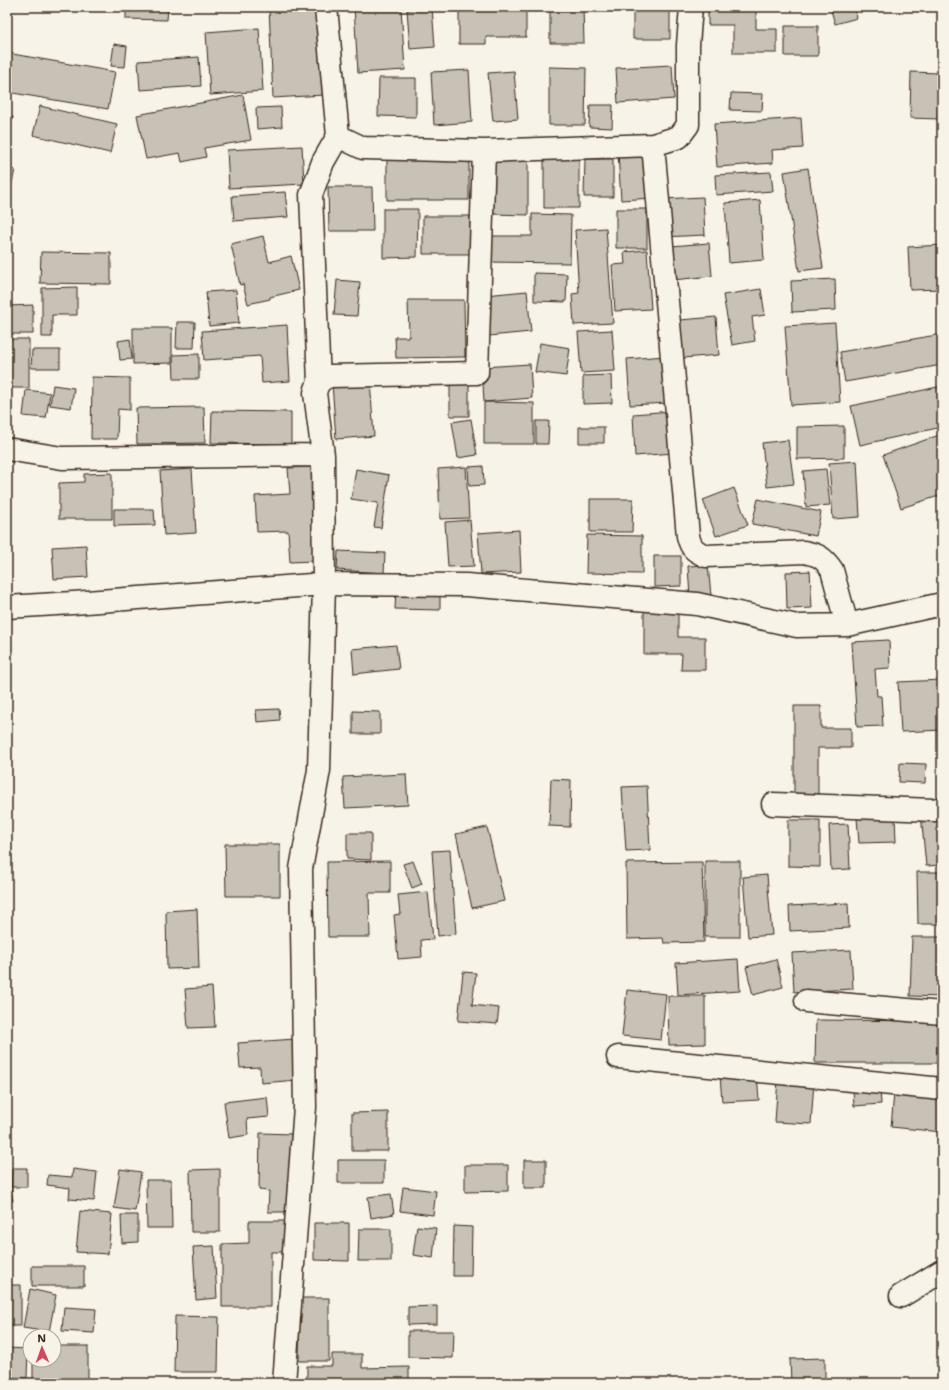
<svg xmlns="http://www.w3.org/2000/svg" width="949" height="1390" viewBox="0 0 949 1390" font-family="'Shantell Sans',sans-serif">
	<style>
		.building { fill: #c8c1b6; stroke: #3b2a1e }
		.lines { fill: none; stroke-linecap: round; stroke-linejoin: round }
		.street-casing { stroke: #3b2a1e; stroke-width: 25 }
		.street { stroke: #f7f3e8; stroke-width: 22 }
	</style>
	<rect width="100%" height="100%" fill="#f7f3e8"/>
	<filter id="ink" filterUnits="userSpaceOnUse"><feTurbulence type="fractalNoise" baseFrequency=".025" numOctaves="2"/><feDisplacementMap in="SourceGraphic" scale="8" xChannelSelector="R" yChannelSelector="G"/><feConvolveMatrix kernelMatrix="1 2 1 2 8 2 1 2 1" color-interpolation-filters="sRGB"/></filter>
	<g filter="url(#ink)">
		<!-- building -->
		<path class="building" d="M126 7H168L167 20 126 19Z
			M269 7H319L324 95 273 98Z
			M354 7H401L405 70 358 73Z
			M432 7 435 47 410 49 407 10Z
			M459 7H526V37H486V44H459Z
			M550 7H583L584 43H550Z
			M633 7H670V39H633Z
			M708 7H756V29H777V53H733V25H708Z
			M830 7H854L857 18 835 24Z
			M785 26H818V56H785Z
			M259 28 263 91 210 95 206 32Z
			M114 44 127 46 125 67 111 66Z
			M7 53 115 72 108 109 7 92Z
			M199 57 201 86 140 90 138 61Z
			M672 65 674 99 618 103 616 68Z
			M549 67 586 68 585 125H549Z
			M469 70 472 122 434 125 431 72Z
			M514 71 518 119 493 121 488 73Z
			M911 72 939 73 938 119 910 118Z
			M379 78H416V117L378 116Z
			M731 93 763 94 762 111 730 110Z
			M243 95 251 140 204 148 206 157 182 162 180 153 146 159 137 115Z
			M590 105H613L612 128 589 127Z
			M40 106 117 124 110 153 33 135Z
			M281 107 282 127 257 129 256 108Z
			M7 115 13 117 7 140Z
			M801 118 803 148 772 150 773 163 717 167 714 124Z
			M302 146 304 184 229 188 227 150Z
			M649 151 652 198 621 200 618 153Z
			M387 156H469V200H387Z
			M544 156H579V208H544Z
			M585 159H613V197H584Z
			M493 161H528V215L492 214Z
			M7 168 15 170 7 203Z
			M808 168 823 268 799 271 784 172Z
			M771 172 773 191 716 195 715 175Z
			M328 187H372L373 231H329Z
			M285 192 288 217 234 221 232 196Z
			M703 197 705 235 663 237 662 199Z
			M760 200 764 260 729 263 725 203Z
			M383 209H418L417 257 383 258Z
			M616 209H647V248H616Z
			M532 214 571 215 570 263 485 262V236H532Z
			M423 216H470V254H423Z
			M606 228 613 323 574 325 572 294 579 293 575 230Z
			M263 236 269 262 291 256 299 290 270 297V299L248 304 243 284 240 285 231 244Z
			M709 243 712 276 673 280 671 246Z
			M942 245V289L910 290 908 247Z
			M647 250 651 309 615 311 612 265 625 264 624 252Z
			M41 252 111 253V284L40 283Z
			M534 273 567 274 566 302 534 301Z
			M835 279 836 310 792 312 791 281Z
			M337 280 360 282 357 316 334 315Z
			M77 287V315H52V337H42V288Z
			M761 289 765 315 752 317 755 341 732 345 723 295Z
			M236 290 239 323 209 326 206 292Z
			M527 291 531 332 489 336 485 295Z
			M408 300H464L465 357 396 358 395 337H409Z
			M33 305V334H7V306Z
			M716 317 719 355 683 358 680 320Z
			M177 322H195L194 348H176Z
			M835 323 840 402 791 405 785 326Z
			M287 325 290 381 262 383 260 356 204 360 202 331Z
			M133 328H172V363L133 364Z
			M612 330 615 371 581 373 578 332Z
			M942 334V365L845 382 840 352Z
			M7 339H29V388H7Z
			M130 339 132 359 120 360 118 341Z
			M540 343 570 348 566 376 535 372Z
			M32 350H60V368H31Z
			M199 354V379H174L173 355Z
			M665 356 668 403 630 405 627 359Z
			M530 364 532 398 484 402 482 367Z
			M611 375 612 403 583 404V376Z
			M92 377 130 378V410L118 409 117 439H91Z
			M370 380 374 436 336 439 332 383Z
			M450 382H469V416H450Z
			M53 385 74 388 71 408 50 405Z
			M942 386V427L860 445 851 406Z
			M26 390 50 393 46 418 23 416Z
			M484 402 534 403V444H484Z
			M204 407 205 443 137 444 136 408Z
			M212 411 291 412V444L211 443Z
			M672 411 674 453 635 456 633 414Z
			M471 419 477 455 458 458 452 422Z
			M536 421H549L548 444H536Z
			M844 426V458L797 459V427Z
			M579 427H604V443H579Z
			M942 434V495L901 508 883 455Z
			M788 440 794 484 767 487 762 443Z
			M857 461 860 517 833 519 829 463Z
			M483 466 484 485 469 486 468 467Z
			M311 467 315 561 290 562 288 531 257 532 255 496 290 494 288 468Z
			M466 467 469 518 440 519 438 469Z
			M192 469 196 533 164 535 160 471Z
			M356 469 389 475 381 528 374 527 378 503 351 499Z
			M826 469 830 505 806 507 803 471Z
			M112 473V519H59V483L84 482V474Z
			M734 488 748 525 716 536 703 500Z
			M590 499H633L632 532H590Z
			M758 499 821 512 816 536 752 524Z
			M114 509H154L155 525 114 526Z
			M470 520 474 566 448 567 445 522Z
			M519 530 521 572 481 574 478 533Z
			M587 535 642 536V574L586 573Z
			M86 545 88 577 54 579 52 547Z
			M338 551 385 553 384 573 337 570Z
			M654 556H681V586L654 587Z
			M708 565 711 595 690 597 688 566Z
			M810 571 812 608 787 609 786 572Z
			M396 589 440 590V610L395 609Z
			M644 608H678V637H705V670H681L682 654H644Z
			M889 640 890 668 875 669 877 696H881L883 726 857 727 852 642Z
			M396 645 399 669 354 674 352 649Z
			M942 680V730L901 732 898 682Z
			M794 706H821V728H851V748H818V795H794Z
			M279 709 280 720 257 722 256 710Z
			M353 711 380 712V734H353Z
			M900 763 926 764 925 783 899 782Z
			M406 774 408 805 345 808 343 777Z
			M551 779 571 780 570 827 549 826Z
			M647 786 650 850 626 851 622 787Z
			M942 812V865L926 866 921 814Z
			M895 816 896 842 859 843 857 818Z
			M788 820H820V867L788 866Z
			M848 824 850 869 831 870 829 825Z
			M487 827 504 901 472 908 456 834Z
			M347 833H371V860L347 859Z
			M225 844H280V896H226Z
			M450 850 456 934 438 936 432 851Z
			M390 861V893H369L370 937H328L327 862Z
			M413 861 422 884 412 888 403 864Z
			M705 861H740V937H705Z
			M702 862 704 942 664 943 663 938 627 939 626 863Z
			M917 872H942V924H918Z
			M767 875 772 935 748 937 743 877Z
			M428 892 433 939 421 940 422 957 398 959 394 915 400 914 398 895Z
			M848 903 849 928 790 931 789 906Z
			M197 909 199 968 167 969 166 911Z
			M912 937H942V997L910 996Z
			M851 950 853 989 794 992 792 953Z
			M738 959 740 991 678 995 676 963Z
			M776 959 783 987 753 995 746 967Z
			M463 972 476 973 472 1005 499 1008 497 1024 458 1021Z
			M212 987 215 1027 188 1028 185 989Z
			M627 990 666 994 661 1040 622 1036Z
			M668 996H705V1044L669 1045Z
			M816 1020 937 1021V1063H815Z
			M295 1039 298 1080 261 1083 260 1067 240 1068 238 1043Z
			M757 1074 759 1100 722 1102 720 1076Z
			M778 1078 814 1081 811 1124 775 1122Z
			M880 1088 881 1104 854 1106 853 1090Z
			M894 1093 942 1099V1132L891 1127Z
			M267 1097 269 1117 247 1119 248 1135 229 1138 224 1102Z
			M388 1112V1151H352V1113Z
			M260 1133 293 1134 291 1212H268L269 1191 259 1190Z
			M338 1160H384V1183H338Z
			M524 1160H546V1188H524Z
			M465 1165H508V1191L465 1192Z
			M12 1168H27V1187H11Z
			M73 1169 97 1172 94 1201 69 1199 70 1188 47 1185 48 1175 72 1177Z
			M120 1169 141 1172 135 1211 114 1208Z
			M220 1169V1232H191L190 1170Z
			M7 1171H8L13 1201 7 1202Z
			M146 1180H171L172 1228H147Z
			M403 1187 436 1191 433 1215 400 1211Z
			M391 1194 394 1214 371 1218 368 1197Z
			M80 1211 112 1214 108 1254 76 1252Z
			M121 1215H138V1242L122 1243Z
			M249 1221H291V1252H271V1307H222V1244L249 1243Z
			M314 1223H349V1261L314 1260Z
			M417 1226 436 1228 433 1258 413 1255Z
			M454 1226 472 1227 471 1276H453Z
			M359 1229H391V1261H358Z
			M214 1246 217 1298 196 1300 193 1247Z
			M32 1266H84V1286H32Z
			M7 1285H21V1326H7Z
			M30 1289 56 1295 49 1332 23 1328Z
			M300 1298H329V1361H299Z
			M437 1306V1324L408 1325V1307Z
			M64 1307 96 1309 94 1333 62 1331Z
			M175 1316 219 1317 218 1372H174Z
			M408 1331H454L453 1358 408 1357Z
			M54 1346H88V1383H33V1360H54Z
			M7 1348 28 1349 27 1378 7 1377Z
			M332 1354H362V1368L409 1367V1383H307V1366H332Z
			M825 1358V1383H791L790 1359Z
			M942 1360V1381L936 1361Z"/>
		<g class="lines">
			<!-- street casing -->
			<g class="street-casing">
				<path id="street" d="M326 7 338 136 363 148 484 151 653 145 679 137 688 125V45L691 7
					M653 145 688 536C691 549 695 551 706 556L804 552C819 555 823 557 832 570L847 625
					M319 382 311 195 323 162 338 136
					M7 449 62 458 323 455
					M7 607 73 603 324 584 466 585 697 604 797 626 847 625 942 604
					M773 804 934 810 942 808
					M806 1001 942 1013
					M618 1057 942 1089
					M901 1296 942 1271
					M284 1383 305 1107 301 869 319 770 324 584 323 455 315 393C317 383 321 379 330 376L477 373 484 151"/>
			</g>
			<!-- street -->
			<use href="#street" class="street"/>
		</g>
	</g>
	<!-- margin -->
	<rect width="949" height="1390" fill="none" stroke="#f7f3e8" stroke-width="24"/>
	<rect x="12" y="12" width="925" height="1366" fill="none" stroke="#3b2a1e" stroke-width="1.5" filter="url(#ink)"/>
	<!-- north arrow -->
	<g transform="translate(42 1348) rotate(358)"><circle r="19" fill="#f7f3e8" stroke="#aca397"/>
	<path d="M0-3L7 15L0 10L-7 15Z" fill="#d1495b"/>
	<text y="-6" font-size="11" font-weight="bold" text-anchor="middle" fill="#3b2a1e">N</text>
	</g>
</svg>
